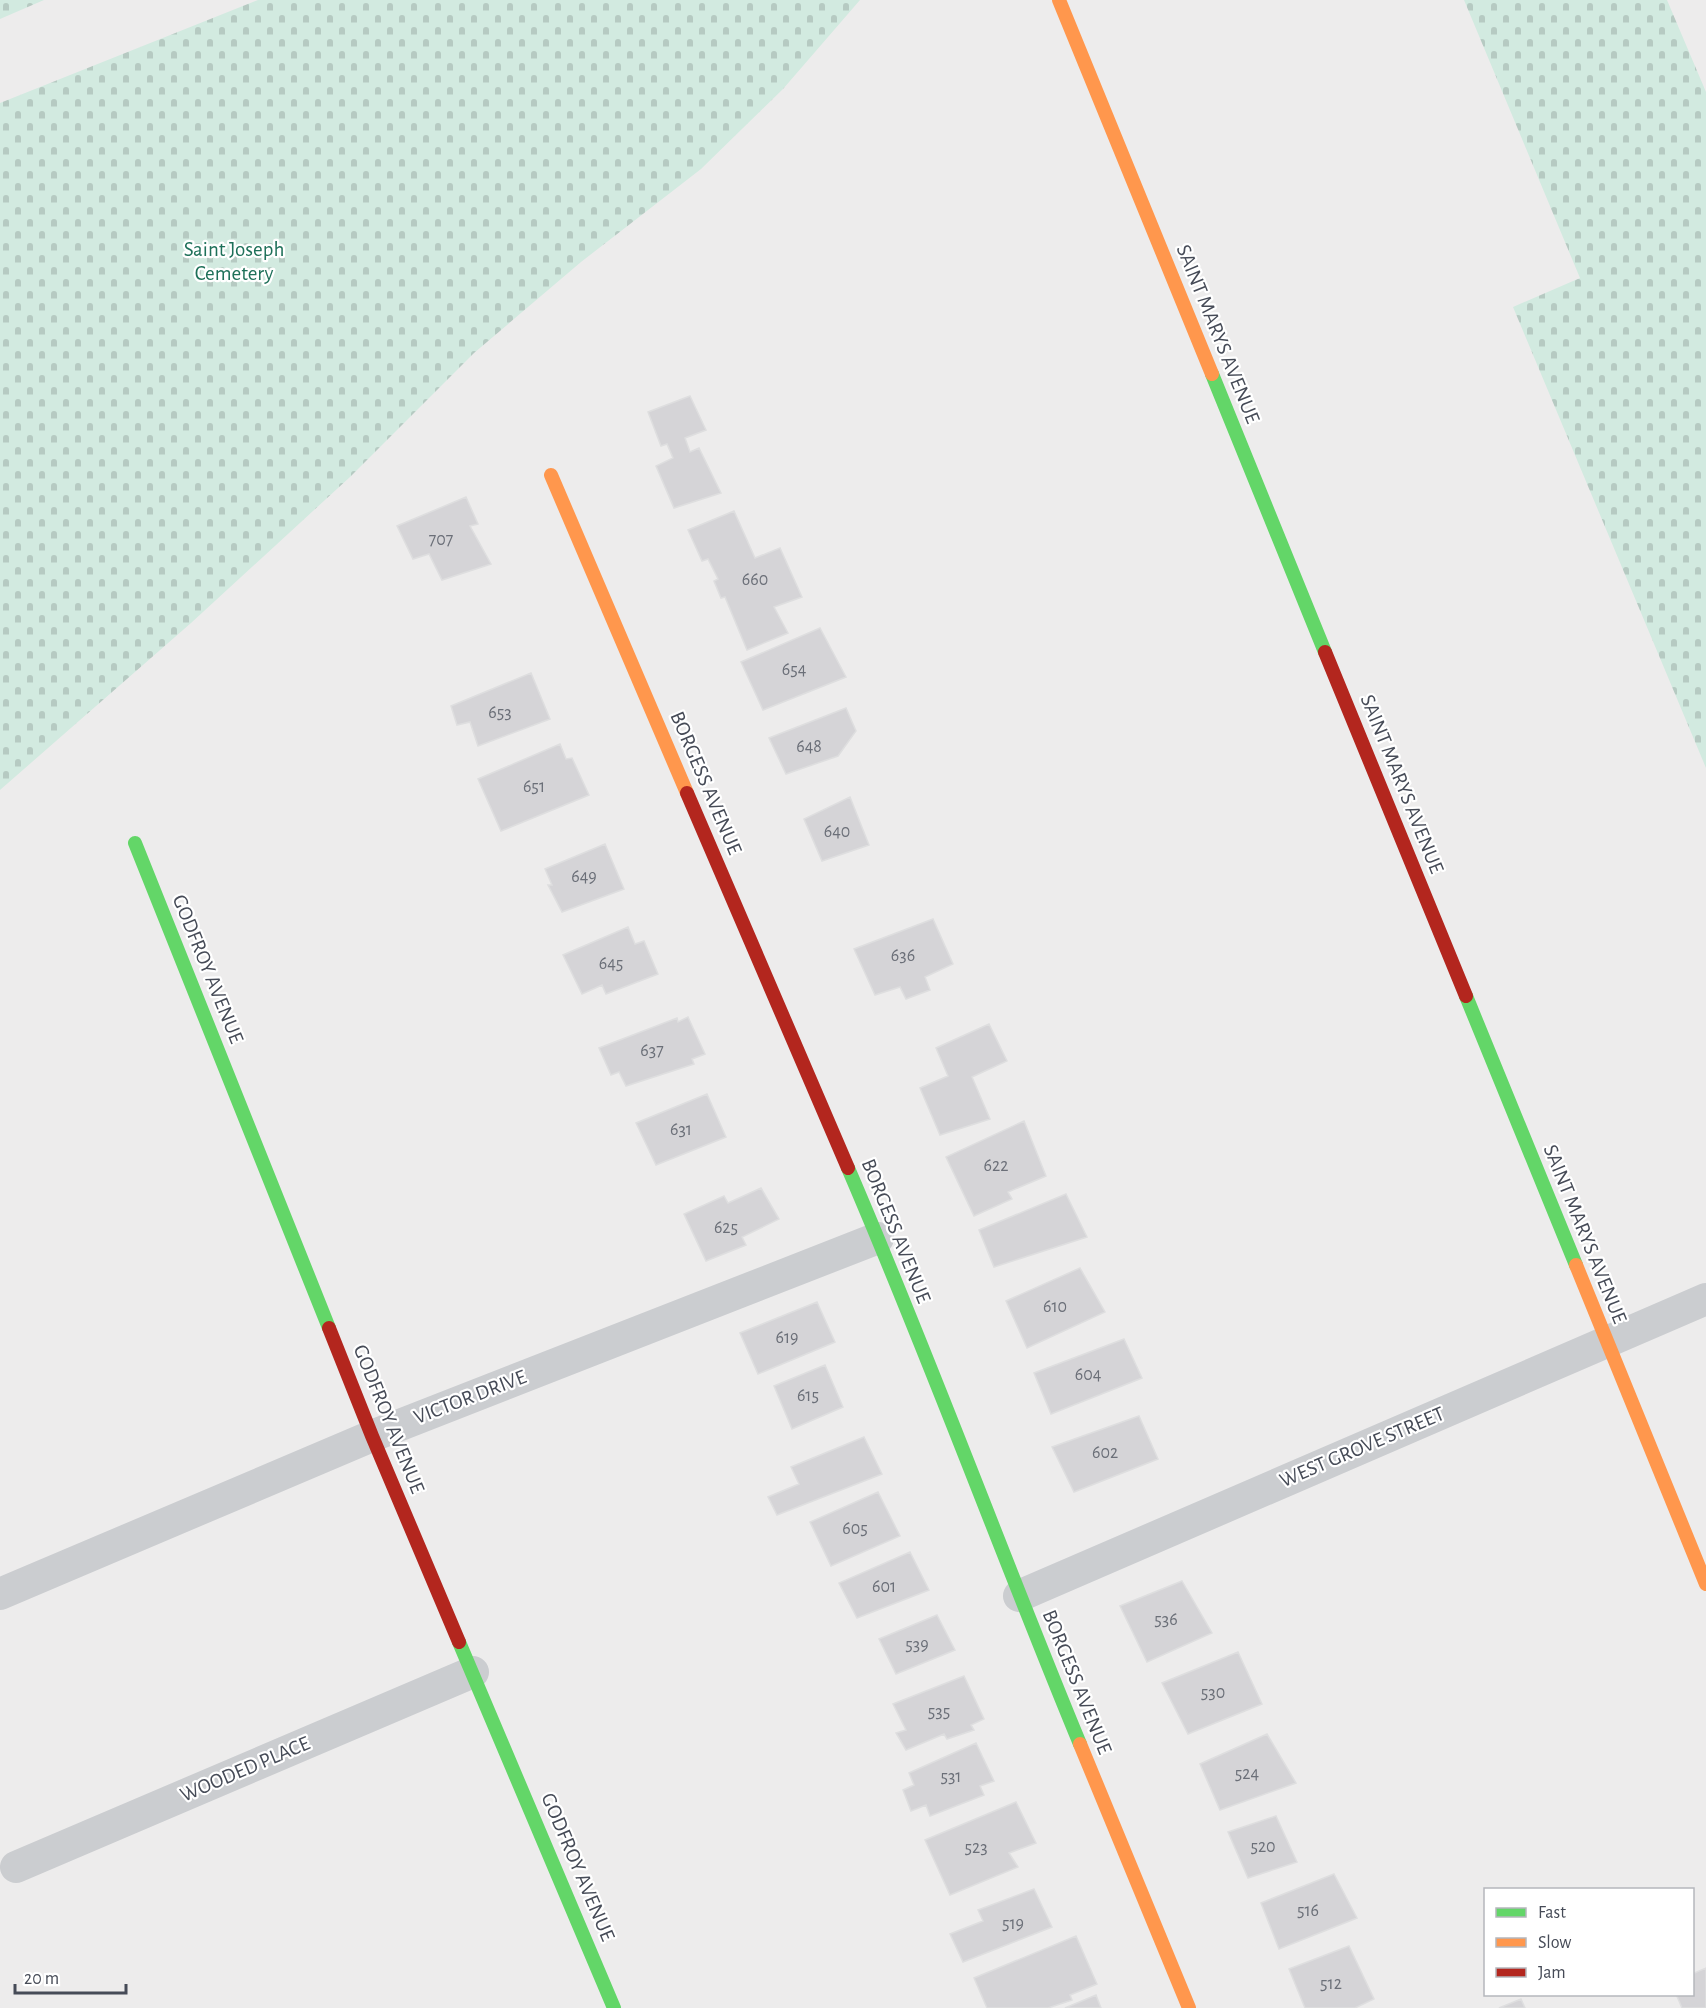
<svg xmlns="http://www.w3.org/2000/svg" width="1706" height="2008" viewBox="0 0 1706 2008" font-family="'Alegreya Sans',sans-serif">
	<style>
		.cemetery { fill: url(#cemetery-stones) }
		.building { fill: #d5d4d7; stroke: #dededf; stroke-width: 1.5 }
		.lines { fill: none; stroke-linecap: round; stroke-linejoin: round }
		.street { stroke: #cbcdd0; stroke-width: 32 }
		.fast { stroke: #63d668; stroke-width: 14 }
		.slow { stroke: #ff974d; stroke-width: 14 }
		.jam { stroke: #b3261e; stroke-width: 14 }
		.labels { text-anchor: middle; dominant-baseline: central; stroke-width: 4.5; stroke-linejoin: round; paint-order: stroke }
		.number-label { font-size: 18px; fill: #6b6f78 }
		.park-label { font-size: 21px; fill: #1e7059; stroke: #fff }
		.street-label { font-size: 21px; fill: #464b57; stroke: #fff }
	</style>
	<defs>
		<pattern id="cemetery-stones" width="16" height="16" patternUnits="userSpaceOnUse" patternTransform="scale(1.5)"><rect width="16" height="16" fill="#d2eae0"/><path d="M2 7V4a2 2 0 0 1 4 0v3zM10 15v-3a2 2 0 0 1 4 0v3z" fill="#b6cac2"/></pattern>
	</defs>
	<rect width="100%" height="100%" fill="#edecec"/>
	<!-- cemetery -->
	<path class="cemetery" d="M0 0H44L0 19Z
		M258 0H860L783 89 701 169 581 262 474 353 350 477 191 623 0 790V103Z
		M1464 0H1667L1706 92V768L1513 307 1580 278Z"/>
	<!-- building -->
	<path class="building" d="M690 396 706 430 685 438 690 452 699 448 721 493 674 508 656 466 673 458 667 444 661 446 648 412Z
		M466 497 478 524 470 526 491 564 442 580 429 554 413 559 397 526Z
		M734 511 755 558 780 548 802 597 774 607 788 633 747 650 725 597 721 598 714 581 718 579 708 559 702 561 688 530Z
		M820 628 846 677 763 710 741 662Z
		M531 673 550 719 478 746 470 722 457 725 451 706Z
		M846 708 856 731 838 756 786 774 769 738Z
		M560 744 566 759 572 758 589 795 501 831 478 779Z
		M850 797 869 845 822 861 804 819Z
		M605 844 624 889 562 912 548 885H552L545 869Z
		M933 919 953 964 925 977 930 990 906 999 900 987 875 995 854 949Z
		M628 927 635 944 644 941 658 974 606 994 602 985 582 994 563 955Z
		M688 1017 705 1054 692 1059 694 1064 626 1086 619 1072 611 1075 599 1048 677 1018 678 1022Z
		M989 1024 1007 1061 972 1077 990 1119 940 1135 920 1088 948 1076 936 1048Z
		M707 1094 726 1137 656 1165 636 1123Z
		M1024 1121 1046 1176 1008 1192 1012 1199 974 1216 946 1157Z
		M761 1188 779 1219 742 1237 746 1245 706 1261 684 1214 724 1196 728 1203Z
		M1066 1194 1087 1237 994 1267 979 1230Z
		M1080 1268 1105 1312 1027 1348 1006 1301Z
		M817 1302 835 1342 758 1374 740 1333Z
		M1124 1339 1142 1378 1051 1414 1034 1373Z
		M825 1365 843 1407 792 1429 774 1386Z
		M1139 1416 1158 1459 1074 1492 1052 1447Z
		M864 1437 882 1474 777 1515 768 1497 799 1484 791 1467Z
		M878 1492 900 1536 831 1566 810 1522Z
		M910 1552 929 1590 857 1618 839 1583Z
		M1182 1581 1212 1633 1147 1662 1120 1606Z
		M937 1615 955 1650 896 1674 879 1639Z
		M1238 1652 1262 1704 1188 1734 1162 1683Z
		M964 1676 984 1719 971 1725 974 1730 947 1739 944 1734 906 1750 896 1733 906 1730 893 1704Z
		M1267 1734 1296 1783 1220 1810 1200 1764Z
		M976 1743 994 1781 980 1786 984 1795 930 1816 926 1805 911 1811 903 1790 914 1785 909 1773Z
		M1016 1802 1036 1843 1009 1853 1018 1867 950 1895 925 1840Z
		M1276 1816 1297 1862 1248 1878 1228 1832Z
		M1334 1874 1357 1918 1279 1949 1261 1903Z
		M1034 1889 1052 1927 963 1962 950 1934 983 1921 978 1910Z
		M1076 1936 1097 1984 1070 1995 1072 2000 1048 2008H987L974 1978Z
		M1349 1946 1374 1999 1355 2008H1305L1289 1969Z
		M1706 1968V2008H1682L1676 1994H1692V1974Z
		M1096 1995 1101 2008H1065Z
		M1521 1999 1525 2008H1499Z"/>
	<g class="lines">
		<!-- street -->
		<path class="street" d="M0 1594 372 1436 878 1238
			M1019 1596 1706 1299
			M16 1867 473 1672"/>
		<!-- fast -->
		<path class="fast" d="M1212 374 1325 652
			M135 843 329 1328
			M1466 996 1576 1265
			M848 1168C930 1358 1001 1553 1080 1744
			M459 1642 614 2008"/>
		<!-- slow -->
		<path class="slow" d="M1059 0 1212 374
			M551 475 687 793
			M1576 1265 1706 1584
			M1080 1744 1189 2008"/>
		<!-- jam -->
		<path class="jam" d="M1325 652 1466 996
			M687 793 848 1168
			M329 1328 372 1436 459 1642"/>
	</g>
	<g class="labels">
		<!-- number labels -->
		<g class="number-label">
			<text x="441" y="540">707</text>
			<text x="755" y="580">660</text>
			<text x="794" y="670">654</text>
			<text x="500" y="713">653</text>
			<text x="809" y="747">648</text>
			<text x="534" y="787">651</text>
			<text x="837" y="832">640</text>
			<text x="584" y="877">649</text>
			<text x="903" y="956">636</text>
			<text x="611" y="964">645</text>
			<text x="652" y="1051">637</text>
			<text x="681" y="1130">631</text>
			<text x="996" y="1166">622</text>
			<text x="726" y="1228">625</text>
			<text x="1055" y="1307">610</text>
			<text x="787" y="1338">619</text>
			<text x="1088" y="1375">604</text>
			<text x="808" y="1396">615</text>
			<text x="1105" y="1453">602</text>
			<text x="855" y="1529">605</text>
			<text x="884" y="1587">601</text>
			<text x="1166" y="1620">536</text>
			<text x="917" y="1645">539</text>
			<text x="1213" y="1693">530</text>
			<text x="939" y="1712">535</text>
			<text x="1247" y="1774">524</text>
			<text x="951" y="1777">531</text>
			<text x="1263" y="1847">520</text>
			<text x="976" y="1848">523</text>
			<text x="1308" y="1911">516</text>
			<text x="1013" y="1924">519</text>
			<text x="1331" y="1984">512</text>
		</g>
		<!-- park labels -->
		<g class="park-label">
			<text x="234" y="249">Saint Joseph<tspan x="234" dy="24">Cemetery</tspan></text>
		</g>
		<!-- street labels -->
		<g class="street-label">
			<text transform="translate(1218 334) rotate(68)">SAINT MARYS AVENUE</text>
			<text transform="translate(706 783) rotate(67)">BORGESS AVENUE</text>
			<text transform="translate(1402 784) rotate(68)">SAINT MARYS AVENUE</text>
			<text transform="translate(208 969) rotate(68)">GODFROY AVENUE</text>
			<text transform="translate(896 1231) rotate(68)">BORGESS AVENUE</text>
			<text transform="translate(1585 1234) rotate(68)">SAINT MARYS AVENUE</text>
			<text transform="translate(470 1397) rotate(-21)">VICTOR DRIVE</text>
			<text transform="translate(389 1419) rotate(68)">GODFROY AVENUE</text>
			<text transform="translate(1362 1447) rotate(-23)">WEST GROVE STREET</text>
			<text transform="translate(1077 1682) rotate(68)">BORGESS AVENUE</text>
			<text transform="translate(245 1769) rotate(-23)">WOODED PLACE</text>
			<text transform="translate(578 1867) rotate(67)">GODFROY AVENUE</text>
		</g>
	</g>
	<!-- legend -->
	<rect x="1484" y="1888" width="210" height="108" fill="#ffffff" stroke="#b5b7bc" stroke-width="1.5"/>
	<rect x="1496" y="1908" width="30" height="9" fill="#63d668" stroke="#b5b7bc" stroke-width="1.5"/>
	<text x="1538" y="1918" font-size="18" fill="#464b57">Fast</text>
	<rect x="1496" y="1938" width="30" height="9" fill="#ff974d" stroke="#b5b7bc" stroke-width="1.5"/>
	<text x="1538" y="1948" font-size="18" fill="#464b57">Slow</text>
	<rect x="1496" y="1968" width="30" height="9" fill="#b3261e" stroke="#b5b7bc" stroke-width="1.5"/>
	<text x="1538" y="1978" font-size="18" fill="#464b57">Jam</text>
	<!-- scale -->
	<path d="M15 1984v9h111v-9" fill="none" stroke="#464b57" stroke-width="3"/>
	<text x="24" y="1984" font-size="18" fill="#464b57" stroke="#ffffff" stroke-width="4.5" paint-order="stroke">20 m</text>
</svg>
